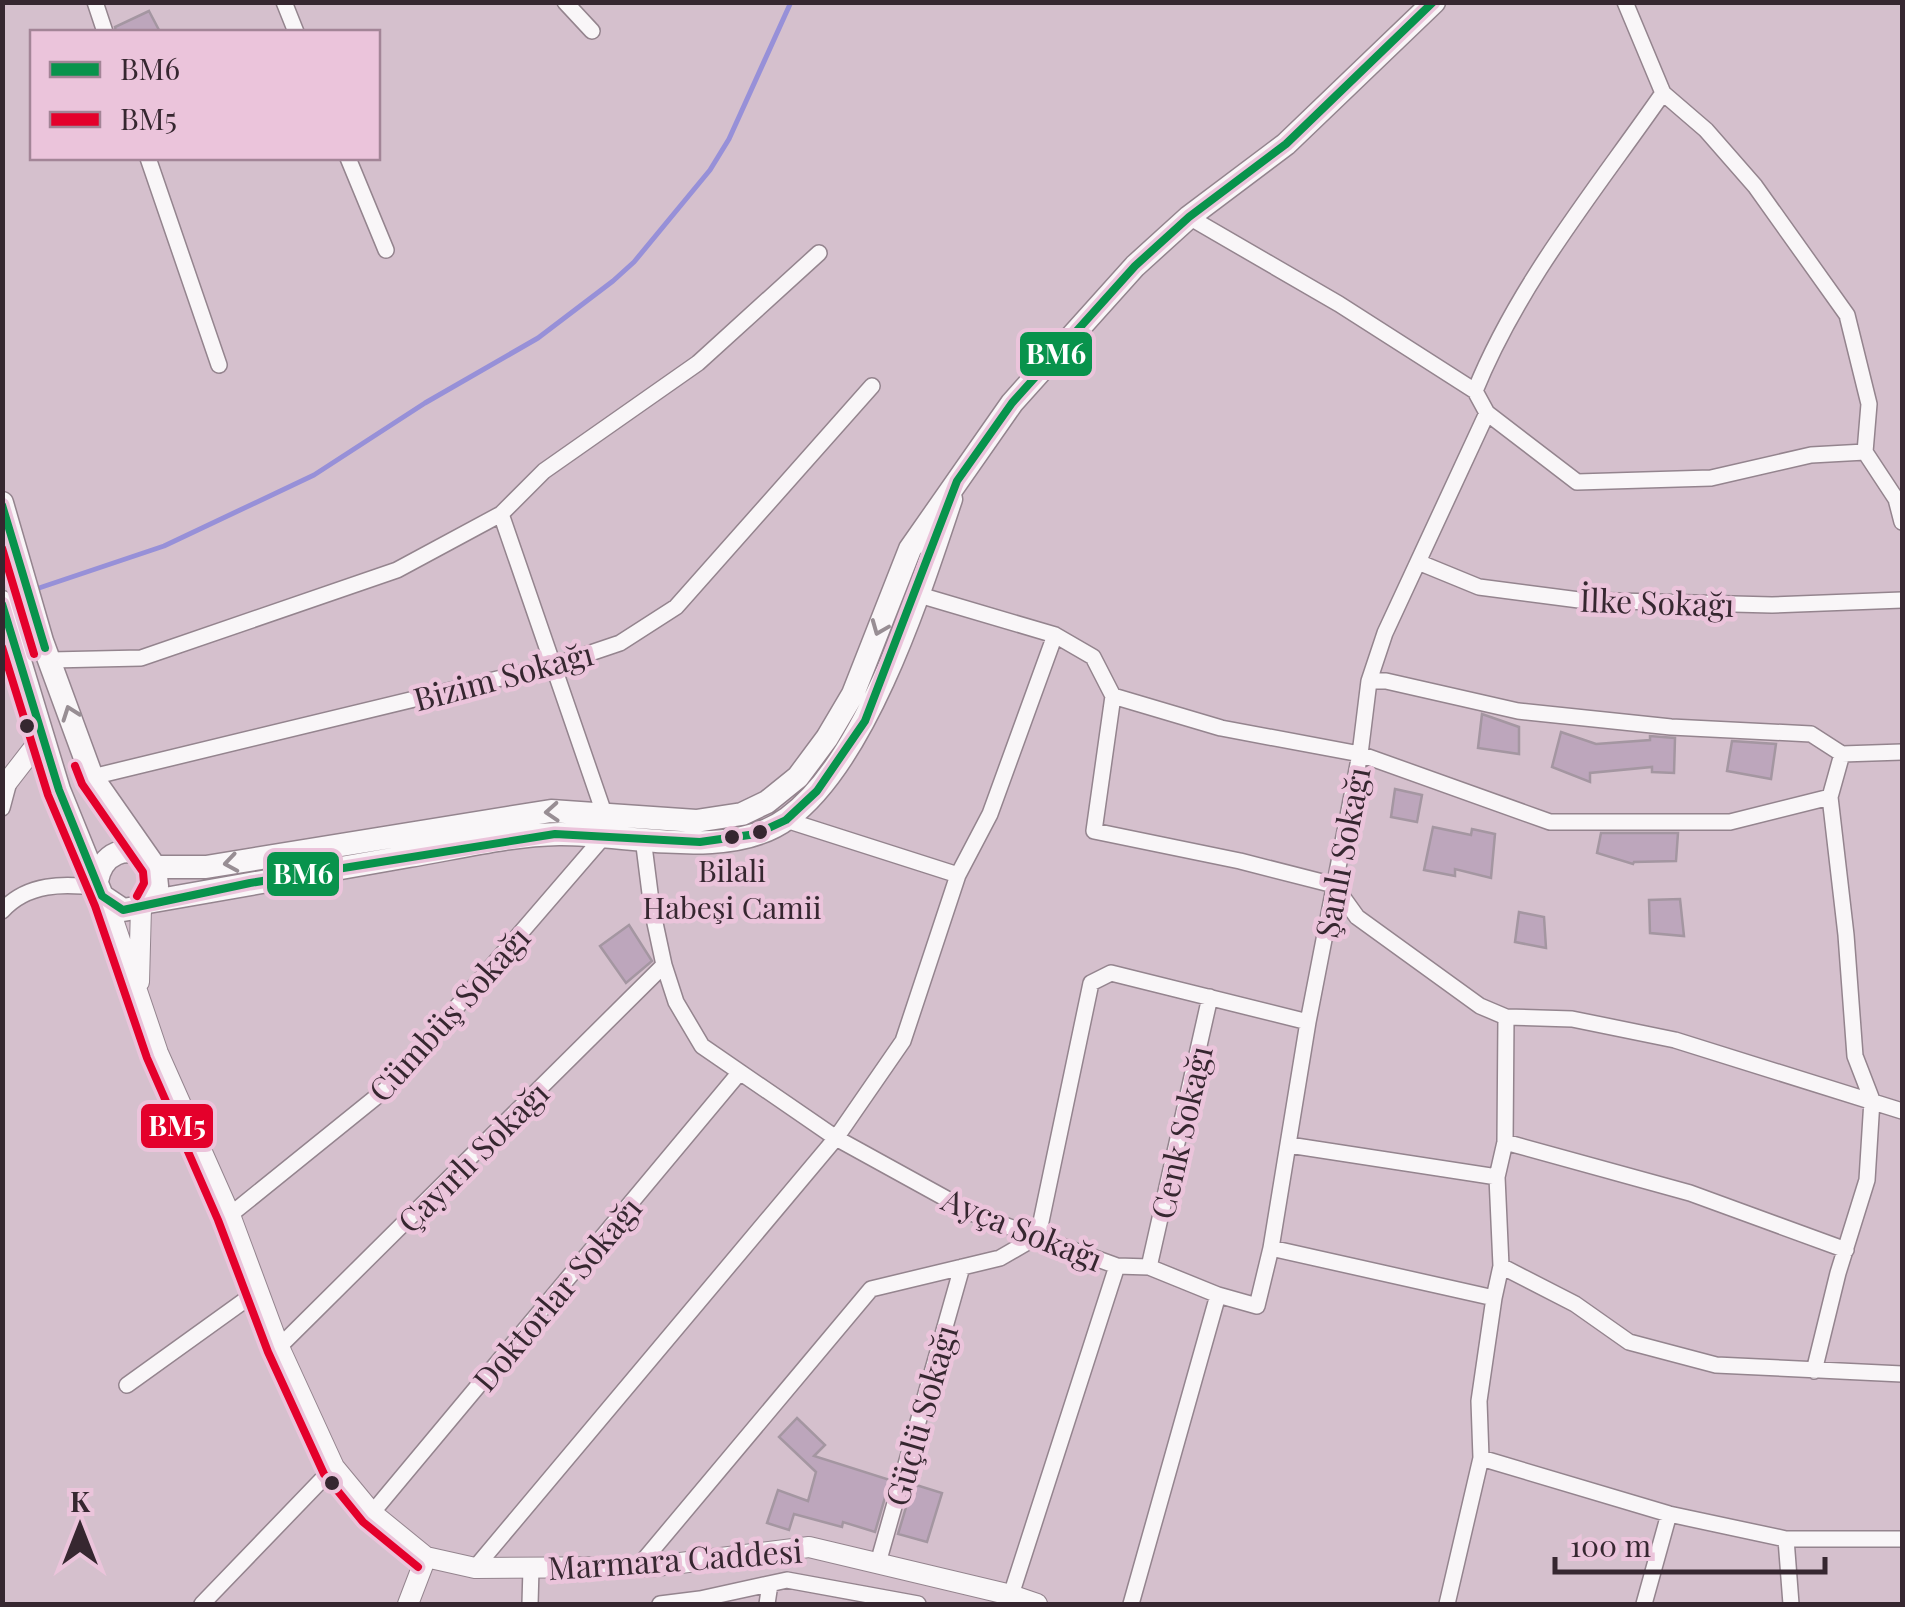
<svg xmlns="http://www.w3.org/2000/svg" width="1905" height="1607" viewBox="0 0 1905 1607" font-family="'Playfair Display',serif">
	<style>
		.lines { fill: none; stroke-linecap: round; stroke-linejoin: round }
		.stream { stroke: #9790d8; stroke-width: 5 }
		.building { fill: #bda6bc; stroke: #a496a1; stroke-width: 2.5 }
		.minor-casing { stroke: #94848e; stroke-width: 18 }
		.tertiary-casing { stroke: #94848e; stroke-width: 22 }
		.secondary-casing { stroke: #94848e; stroke-width: 25 }
		.minor { stroke: #f9f6f8; stroke-width: 15 }
		.tertiary { stroke: #f9f6f8; stroke-width: 20 }
		.secondary { stroke: #f9f6f8; stroke-width: 22 }
		.bus-1-casing { stroke: #ebc4db; stroke-width: 15 }
		.bus-2-casing { stroke: #ebc4db; stroke-width: 15 }
		.bus-1 { stroke: #08934c; stroke-width: 8 }
		.bus-2 { stroke: #e4002b; stroke-width: 8 }
		.oneway { stroke: #988e94 }
		.bus-dot { fill: #362730; stroke: #ebc4db; stroke-width: 4 }
		.labels { text-anchor: middle; dominant-baseline: central; stroke-width: 9; stroke-linejoin: round; paint-order: stroke }
		.bus-label { font-size: 30px; fill: #362730; stroke: #ebc4db }
		.street-label { font-size: 32px; fill: #362730; stroke: #ebc4db }
		.line-badge { stroke: #ebc4db; stroke-width: 4 }
		.badge-label { font-size: 28px; text-anchor: middle; font-weight: bold; fill: #fff }
	</style>
	<rect width="100%" height="100%" fill="#d5c0cd"/>
	<g class="lines">
		<!-- stream -->
		<path class="stream" d="M36 589 164 546 314 475 425 403 538 338 613 281 634 262 710 170 729 139 791 2"/>
	</g>
	<!-- building -->
	<path class="building" d="M149 11 160 32H116L115 27Z
		M1482 714 1519 727V754L1478 748Z
		M1561 732 1596 744 1650 740V736L1675 738 1674 773 1652 772V767L1590 773V782L1552 767Z
		M1732 741 1776 744 1771 779 1727 771Z
		M1395 789 1422 795 1417 822 1391 817Z
		M1433 827 1471 835 1472 829 1495 834 1491 878 1455 869V876L1424 870Z
		M1601 833H1678L1676 861 1634 862 1633 864 1597 853Z
		M1680 899 1684 936 1650 933 1649 900Z
		M1519 912 1544 917 1546 948 1515 942Z
		M629 925 652 961 626 983 600 946Z
		M797 1418 825 1445 814 1456 890 1480 875 1532 843 1522 842 1527 794 1514 789 1530 767 1523 778 1490 808 1501 816 1472 779 1437Z
		M913 1484 942 1493 927 1542 898 1534Z"/>
	<g class="lines">
		<!-- minor casing -->
		<g class="minor-casing">
			<path id="minor" d="M95 2 105 32
				M284 2 296 32
				M565 2 592 31
				M1625 2 1663 93 1706 130 1755 186 1847 315 1869 404 1865 452
				M148 158 219 365
				M348 158 386 250
				M1189 217 1339 304 1475 391 1487 413 1577 482 1711 478 1811 455 1865 452 1896 499 1902 522
				M1475 391C1519 282 1597 188 1663 93
				M1487 413 1385 633 1369 681H1386L1518 711 1671 727 1811 734 1842 754
				M1418 562 1479 587 1579 600 1772 605 1902 600
				M916 594 1055 635 1093 657 1113 696 1221 728 1360 754 1550 822H1730L1830 797 1846 935 1855 1056 1872 1100 1867 1180 1838 1273 1814 1371
				M51 660 141 658 397 570 501 514
				M1113 696 1094 831 1240 861 1334 885 1357 917 1480 1006 1506 1017 1572 1019 1675 1040 1902 1111
				M92 777 555 665 620 643 676 607 872 386
				M1830 797 1842 754 1902 752
				M2 808 10 778
				M604 813 501 514 544 471 698 363 819 253
				M786 820 958 875
				M643 838 652 909 664 965 676 1002 702 1046 836 1138 974 1214 1117 1266 1149 1267 1218 1295 1131 1604
				M2 911C27 883 64 883 99 888
				M1308 1022 1360 754 1369 681
				M1505 1142 1690 1193 1846 1250
				M1289 1145 1497 1177
				M230 1215 386 1089 605 835
				M1501 1266 1575 1304 1629 1342 1716 1365 1902 1374
				M1149 1267 1210 997
				M1218 1295 1257 1306 1271 1248 1494 1298 1479 1401 1481 1458 1447 1604
				M1494 1298 1501 1266 1497 1177 1505 1142 1506 1017
				M279 1347 664 965
				M127 1385 259 1290
				M1481 1458 1669 1514 1786 1539H1902
				M372 1513 740 1072
				M1786 1539 1791 1604
				M878 1563 962 1267
				M638 1567 871 1289 1000 1258 1038 1236 1091 983 1111 973 1308 1022 1271 1248
				M475 1568 836 1138 903 1041 958 875 990 814 1055 635
				M1011 1595 1117 1266
				M700 1599 787 1580 918 1604
				M202 1604 334 1467
				M530 1604 531 1568
				M660 1604 700 1599 699 1604
				M767 1604 770 1584
				M1644 1604 1669 1514"/>
		</g>
		<!-- tertiary casing -->
		<g class="tertiary-casing">
			<path id="tertiary" d="M2 789 43 736
				M107 902 158 1053 230 1215 279 1347 334 1467 372 1513 426 1557 475 1568 648 1567 809 1547 1011 1595 1037 1604
				M139 982 141 907
				M408 1604 426 1557"/>
		</g>
		<!-- secondary casing -->
		<g class="secondary-casing">
			<path id="secondary" d="M2 503 42 641 92 777 155 867 157 886 154 895 141 907 123 910 102 896 59 790 2 602
				M155 867H206L551 811 696 821 742 814 767 802 798 777 827 738 853 694 910 549 1012 403 1135 266 1189 217 1286 144 1434 2
				M97 881C102 853 127 843 149 859
				M148 902C235 886 322 871 409 856 457 848 509 835 559 834 627 833 730 862 788 818 867 760 920 591 951 499"/>
		</g>
		<!-- minor -->
		<use href="#minor" class="minor"/>
		<!-- tertiary -->
		<use href="#tertiary" class="tertiary"/>
		<!-- secondary -->
		<use href="#secondary" class="secondary"/>
		<!-- bus-1 casing -->
		<g class="bus-1-casing">
			<path id="bus-1" d="M2 505 45 648
				M2 604 59 790 102 896 123 910 250 883 555 834 700 842 756 834 786 820 817 791 865 721 957 481 1012 403 1135 266 1189 217 1286 144 1433 2"/>
		</g>
		<!-- bus-2 casing -->
		<g class="bus-2-casing">
			<path id="bus-2" d="M2 548 34 654
				M2 647 48 795 95 906 147 1058 218 1220 268 1352 324 1474 363 1522 418 1567
				M75 766 82 784 143 872 144 883 137 896"/>
		</g>
		<!-- bus-1 -->
		<use href="#bus-1" class="bus-1"/>
		<!-- bus-2 -->
		<use href="#bus-2" class="bus-2"/>
	</g>
	<!-- one-way arrows -->
	<defs><path id="oneway-chevron" d="M-2-3.5L2.5 0L-2 3.5" fill="none" stroke-width="1.6" stroke-linecap="round" stroke-linejoin="round" transform="scale(2.5)"/></defs>
	<g class="oneway">
		<use href="#oneway-chevron" transform="translate(879 628) rotate(112)"/>
		<use href="#oneway-chevron" transform="translate(70 713) rotate(-110)"/>
		<use href="#oneway-chevron" transform="translate(552 812) rotate(176)"/>
		<use href="#oneway-chevron" transform="translate(231 863) rotate(171)"/>
	</g>
	<!-- markers -->
	<g class="bus-dot">
		<circle cx="27" cy="726" r="9"/>
		<circle cx="760" cy="832" r="9"/>
		<circle cx="732" cy="837" r="9"/>
		<circle cx="332" cy="1483" r="9"/>
	</g>
	<g class="labels">
		<!-- bus labels -->
		<g class="bus-label">
			<text x="732" y="870">Bilali<tspan x="732" dy="37">Habeşi Camii</tspan></text>
		</g>
		<!-- street labels -->
		<g class="street-label">
			<text transform="translate(1657 601) rotate(2)">İlke Sokağı</text>
			<text transform="translate(503 675) rotate(-15)">Bizim Sokağı</text>
			<text transform="translate(1341 852) rotate(-79)">Şanlı Sokağı</text>
			<text transform="translate(448 1013) rotate(-48)">Cümbüş Sokağı</text>
			<text transform="translate(1180 1132) rotate(-77)">Cenk Sokağı</text>
			<text transform="translate(472 1156) rotate(-45)">Çayırlı Sokağı</text>
			<text transform="translate(1023 1228) rotate(22)">Ayça Sokağı</text>
			<text transform="translate(556 1293) rotate(-50)">Doktorlar Sokağı</text>
			<text transform="translate(920 1415) rotate(-74)">Güçlü Sokağı</text>
			<text transform="translate(675 1558) rotate(-4)">Marmara Caddesi</text>
		</g>
	</g>
	<g class="line-badge">
		<rect x="1018" y="330" width="76" height="48" rx="10" fill="#08934c"/>
		<rect x="265" y="850" width="76" height="48" rx="10" fill="#08934c"/>
		<rect x="139" y="1102" width="76" height="48" rx="10" fill="#e4002b"/>
	</g>
	<g class="badge-label">
		<text x="1056" y="364">BM6</text>
		<text x="303" y="884">BM6</text>
		<text x="177" y="1136">BM5</text>
	</g>
	<!-- border -->
	<rect width="1905" height="1607" fill="none" stroke="#362730" stroke-width="10"/>
	<!-- legend -->
	<rect x="30" y="30" width="350" height="130" fill="#ebc4db" stroke="#a38597" stroke-width="2.5"/>
	<rect x="50" y="62" width="50" height="15" fill="#08934c" stroke="#a38597" stroke-width="2.5"/>
	<text x="120" y="80" font-size="30" fill="#362730">BM6</text>
	<rect x="50" y="112" width="50" height="15" fill="#e4002b" stroke="#a38597" stroke-width="2.5"/>
	<text x="120" y="130" font-size="30" fill="#362730">BM5</text>
	<!-- north arrow -->
	<g transform="translate(80 1527)" stroke="#ebc4db" stroke-width="8" paint-order="stroke">
	<path d="M0-8L18 38L0 25L-18 38Z" fill="#362730"/>
	<text y="-15" font-size="28" font-weight="bold" text-anchor="middle" fill="#362730">K</text>
	</g>
	<!-- scale -->
	<path d="M1555 1557v15h270v-15" fill="none" stroke="#362730" stroke-width="5"/>
	<text x="1570" y="1557" font-size="30" fill="#362730" stroke="#ebc4db" stroke-width="8" paint-order="stroke">100 m</text>
</svg>
